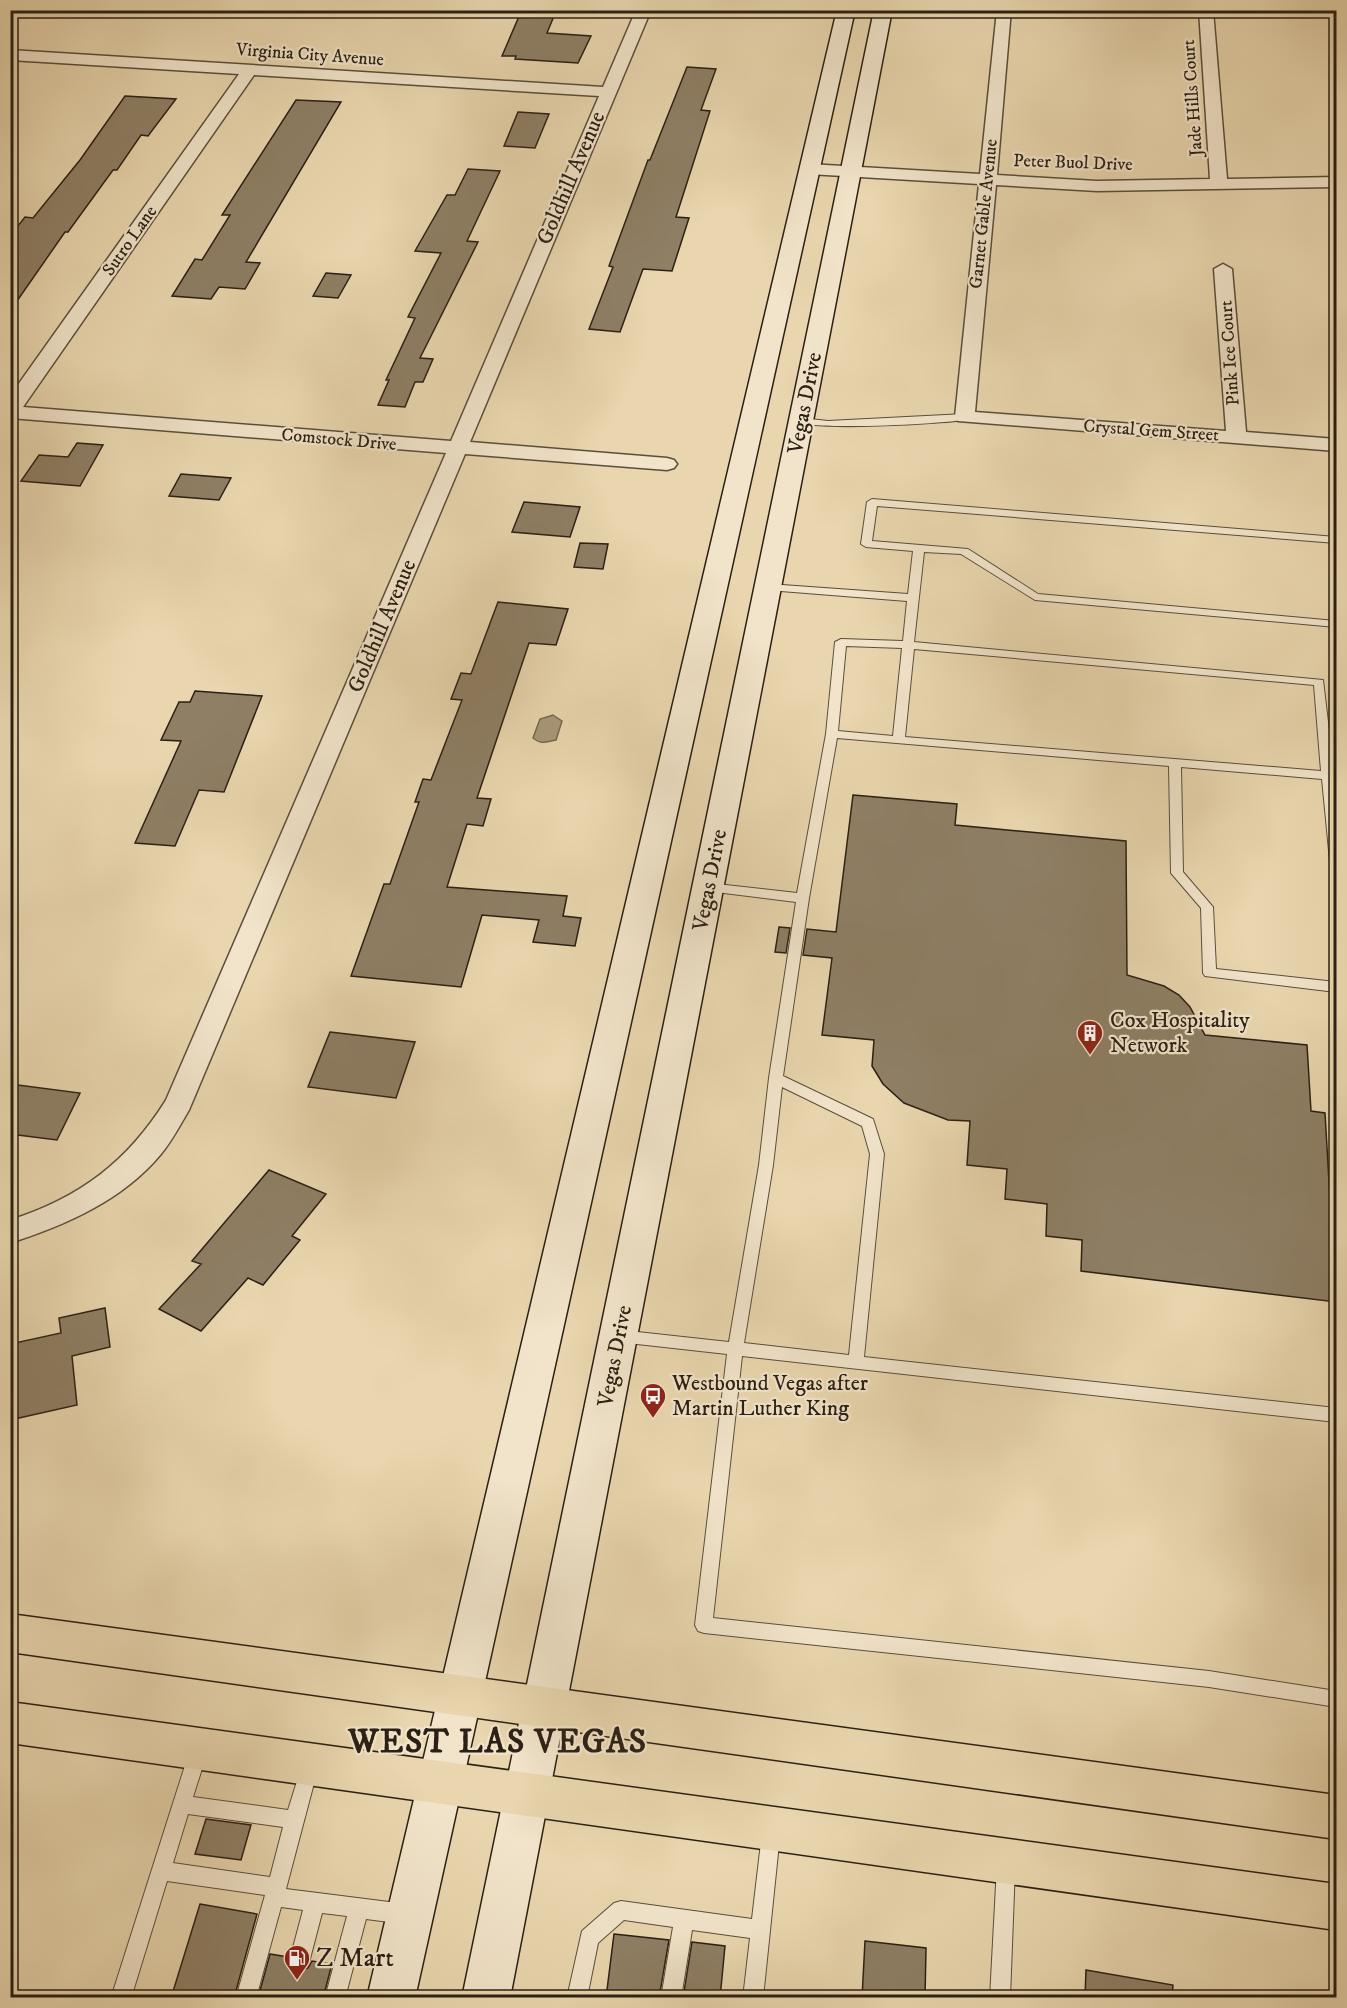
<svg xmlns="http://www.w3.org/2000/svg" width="1347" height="2008" viewBox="0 0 1347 2008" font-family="'IM FELL DW Pica',serif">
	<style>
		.water { fill: #a8987a; stroke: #766852; stroke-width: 1.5 }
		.building { fill: #8e7f65; stroke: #2b2015; stroke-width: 1.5 }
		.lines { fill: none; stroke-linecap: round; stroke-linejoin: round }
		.lane-casing { stroke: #5a4e3b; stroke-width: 2 }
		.street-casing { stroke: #5a4e3b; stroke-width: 3 }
		.secondary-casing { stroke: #2b2015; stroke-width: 3 }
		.primary-casing { stroke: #2b2015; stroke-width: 3 }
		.lane { fill: #f1e4ca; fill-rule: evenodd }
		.street { fill: #f1e4ca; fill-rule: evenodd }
		.secondary { fill: #f1e4ca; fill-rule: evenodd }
		.primary { fill: #e9d6ae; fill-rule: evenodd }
		.labels { text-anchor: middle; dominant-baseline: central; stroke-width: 4.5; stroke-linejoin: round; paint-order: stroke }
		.far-street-label { font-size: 18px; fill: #2b2015; stroke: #f1e4ca }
		.street-label { font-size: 22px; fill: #2b2015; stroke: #f1e4ca }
		.poi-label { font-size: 22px; fill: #2b2015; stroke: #f1e4ca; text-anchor: start }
		.near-poi-label { font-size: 27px; fill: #2b2015; stroke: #f1e4ca; text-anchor: start }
		.near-district-label { font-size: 33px; font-weight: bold; letter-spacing: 1.5px; fill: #2b2015; stroke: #f1e4ca }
	</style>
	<rect width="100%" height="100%" fill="#e9d6ae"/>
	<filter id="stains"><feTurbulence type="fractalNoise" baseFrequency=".00333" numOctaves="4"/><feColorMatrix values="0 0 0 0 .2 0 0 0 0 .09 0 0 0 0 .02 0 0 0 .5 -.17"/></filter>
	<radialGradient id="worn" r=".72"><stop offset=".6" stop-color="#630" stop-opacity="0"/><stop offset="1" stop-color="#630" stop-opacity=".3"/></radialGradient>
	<!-- water -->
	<path class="water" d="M553 715 562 721 556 740C545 742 542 745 533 738L540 719Z"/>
	<!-- building -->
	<path class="building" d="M520 14 554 16 547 33 591 36 578 63 515 59 516 56H502Z
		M687 67 716 69 701 110 710 111 676 217 689 218 672 271 643 269 620 332 589 329 613 267 609 266 648 160H650Z
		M125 96 176 99 148 136 141 135 117 170H113L68 232H65L10 311V236L25 217 33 218 80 160Z
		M296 100 341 102 246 262 260 263 245 289 219 287 211 299 172 296 195 259 202 260 230 215H222Z
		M518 112 549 114 535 148 504 146Z
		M468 169 500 171 467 241 478 242 420 358 433 359 423 382H415L405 407 378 405 389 380H386L415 318 408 317 441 253 415 251 447 195H455Z
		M326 273 351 275 338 298 313 296Z
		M77 443 103 445 80 486 21 481 39 455 68 457Z
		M181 474 231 478 219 500 169 496Z
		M524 502 580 507 570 537 512 532Z
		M580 543 608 544 603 569 574 567Z
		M498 602 568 609 556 645 529 643 477 798 491 799 483 826 467 824 447 887 567 896 563 916 581 918 575 946 533 942 539 920 482 915 461 987 351 976 384 884H390L419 802H415L423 779 431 780 462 700 451 699 461 673 471 674Z
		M195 691 262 696 224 792 199 790 175 846 135 843 181 741 161 740 179 702H190Z
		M853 795 957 804 955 825 1126 841 1127 975 1164 986 1179 995 1190 1007 1205 1035 1307 1045 1311 1111 1325 1113 1336 1302 1081 1271 1082 1240 1046 1236 1047 1204 1005 1199 1007 1169 967 1165 970 1121 948 1120 904 1103 883 1084 872 1066 874 1040 822 1035 832 958 803 955 807 929 836 932Z
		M779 927 790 928 786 953 775 952Z
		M330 1032 415 1042 396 1098 308 1087Z
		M10 1084 80 1093 57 1140 10 1134Z
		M269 1170 326 1194 292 1236 300 1240 263 1285 248 1278 201 1331 159 1309 201 1264 192 1261Z
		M105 1308 110 1347 72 1356 77 1405 10 1420V1344L61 1333 59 1318Z
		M206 1819 251 1825 241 1860 195 1854Z
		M200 1904 257 1914 234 1998H171Z
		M614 1934 669 1940 659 1998H606Z
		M865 1941 926 1948 925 1998H862Z
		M692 1942 725 1946 720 1998H683Z
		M270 1954 288 1957 291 1967 299 1971 308 1968 312 1961 332 1964 323 1998H258Z
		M1086 1970 1173 1985 1172 1998H1085Z"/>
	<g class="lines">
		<!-- lane casing -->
		<g class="lane-casing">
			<path id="lane" d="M965 414 969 415V419C947 424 809 431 796 421L801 418 828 421Z
				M872 499 1336 537V543L877 506 872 541 968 549 1038 594 1336 621V627L1035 600 961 554 924 552 914 642 1323 680 1334 772H1336V780H1334L1336 865 1330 861 1322 779 1181 767 1183 872 1213 907 1216 969 1336 982V992L1205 976 1203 973 1201 908 1171 873 1169 766 837 738 809 898 783 1076 873 1119 884 1154 864 1357 1336 1408V1422L742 1356 713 1618 1209 1671 1336 1691V1707L1209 1687 704 1633 698 1631 695 1625 727 1354 619 1342 614 1340 611 1336 614 1332 619 1330 729 1342 759 1165 769 1078 796 902 708 891 702 887 708 883 797 893 826 734 835 642 841 639 903 641 907 601 768 590 763 587 768 584 908 594 913 551 866 547 861 544 867 502ZM846 646 902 648 893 736 838 731ZM914 649 1314 685 1321 771 905 737ZM782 1087 862 1126 870 1154 849 1355 744 1343 773 1165Z
				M198 1744 204 1747 207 1753 193 1797 288 1810 303 1762 309 1759 315 1762 318 1768 286 1889 405 1904 412 1907 415 1914 412 1921 405 1924 366 1919 345 1998H325L347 1916 322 1913 310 1959 307 1966 300 1969 293 1966 290 1959 303 1910 281 1907 256 1998H236L265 1895 167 1881 131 1998H111L189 1753 192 1747ZM188 1814 283 1827 270 1877 173 1863Z
				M771 1825 778 1828 780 1834 763 1998H743L750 1938 692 1930 681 1998H661L673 1927 624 1920 598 1943 587 1998H567L582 1931 614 1903 621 1901 752 1919 762 1834 764 1828Z
				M1006 1857 1013 1859 1015 1866 1010 1998H990L997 1866 999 1859Z"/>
		</g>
		<!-- street casing -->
		<g class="street-casing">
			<path id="street" d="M636 10H651L470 442 667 458 674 460 677 464 674 468 667 470 465 454 189 1110C180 1125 172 1141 161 1154 123 1200 66 1225 10 1243V1220C80 1198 128 1161 166 1100L446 453 10 418V396L239 74 10 60V50L603 87ZM254 75 599 96 451 441 23 407Z
				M997 10H1011L997 175 1097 181 1210 179 1199 10H1213L1227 179 1336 177V187L1097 191 996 185 975 412 1226 431 1214 269 1223 264 1232 269 1246 432 1336 439V451L958 421 955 417 979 184 809 174 801 169 809 164 980 174Z"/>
		</g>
		<!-- secondary casing -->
		<g class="secondary-casing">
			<path id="secondary" d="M837 10H855L415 1998H367Z
				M874 10H892L510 1998H462Z"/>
		</g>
		<!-- primary casing -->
		<g class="primary-casing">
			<path id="primary" d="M10 1614 1336 1795V1839L10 1652Z
				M10 1702 1336 1884V1930L10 1743Z"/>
		</g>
		<!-- lane -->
		<use href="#lane" class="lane"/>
		<!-- street -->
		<use href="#street" class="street"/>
		<!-- secondary -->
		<use href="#secondary" class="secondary"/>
		<!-- primary -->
		<use href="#primary" class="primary"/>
	</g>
	<!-- icons -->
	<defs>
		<g id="building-pin" transform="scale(1.35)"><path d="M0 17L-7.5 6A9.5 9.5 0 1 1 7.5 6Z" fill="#8f2418" stroke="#f1e4ca"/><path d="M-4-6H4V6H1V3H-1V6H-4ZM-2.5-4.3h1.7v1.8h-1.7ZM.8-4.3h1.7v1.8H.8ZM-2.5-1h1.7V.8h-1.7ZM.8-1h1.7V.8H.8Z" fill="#fff"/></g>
		<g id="bus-pin" transform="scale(1.35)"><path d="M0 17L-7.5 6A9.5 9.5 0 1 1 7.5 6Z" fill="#8f2418" stroke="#f1e4ca"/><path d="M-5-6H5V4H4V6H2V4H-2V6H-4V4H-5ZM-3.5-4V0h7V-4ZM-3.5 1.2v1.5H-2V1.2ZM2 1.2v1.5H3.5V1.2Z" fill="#fff"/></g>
		<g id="fuel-pin" transform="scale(1.35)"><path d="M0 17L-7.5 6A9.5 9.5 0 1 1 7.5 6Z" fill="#8f2418" stroke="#f1e4ca"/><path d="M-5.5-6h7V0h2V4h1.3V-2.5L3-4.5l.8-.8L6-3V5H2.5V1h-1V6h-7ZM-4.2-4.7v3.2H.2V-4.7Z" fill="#fff"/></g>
	</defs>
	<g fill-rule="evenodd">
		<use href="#building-pin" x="1090" y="1033"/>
		<use href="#bus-pin" x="653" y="1396"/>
		<use href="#fuel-pin" x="297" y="1958"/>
	</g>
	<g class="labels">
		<!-- far-street labels -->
		<g class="far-street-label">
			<text transform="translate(310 55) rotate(4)">Virginia City Avenue</text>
			<text transform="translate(1193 98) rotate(-94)">Jade Hills Court</text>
			<text transform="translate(1073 163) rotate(2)">Peter Buol Drive</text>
			<text transform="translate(984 214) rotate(-84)">Garnet Gable Avenue</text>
			<text transform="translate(130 241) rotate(-55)">Sutro Lane</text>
			<text transform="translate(1230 353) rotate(-94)">Pink Ice Court</text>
			<text transform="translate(1151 431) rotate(4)">Crystal Gem Street</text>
			<text transform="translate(339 440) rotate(5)">Comstock Drive</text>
		</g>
		<!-- street labels -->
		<g class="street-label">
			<text transform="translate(571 178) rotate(-67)">Goldhill Avenue</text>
			<text transform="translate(805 403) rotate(-79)">Vegas Drive</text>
			<text transform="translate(382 626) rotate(-67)">Goldhill Avenue</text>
			<text transform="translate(710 880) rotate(-79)">Vegas Drive</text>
			<text transform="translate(615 1356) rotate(-79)">Vegas Drive</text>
		</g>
		<!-- poi labels -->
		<g class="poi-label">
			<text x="1110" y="1020">Cox Hospitality<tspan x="1110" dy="25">Network</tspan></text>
			<text x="672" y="1383">Westbound Vegas after<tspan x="672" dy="25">Martin Luther King</tspan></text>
		</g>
		<!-- near-poi labels -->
		<g class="near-poi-label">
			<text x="316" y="1958">Z Mart</text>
		</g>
		<!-- near-district labels -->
		<g class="near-district-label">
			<text x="498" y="1742">WEST LAS VEGAS</text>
		</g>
	</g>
	<!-- margin -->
	<rect width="1347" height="2008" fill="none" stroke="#e9d6ae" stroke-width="36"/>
	<rect x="12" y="12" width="1323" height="1984" fill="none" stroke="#2b2015" stroke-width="3"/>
	<rect x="18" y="18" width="1311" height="1972" fill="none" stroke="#2b2015" stroke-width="1.5"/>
	<rect width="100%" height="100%" filter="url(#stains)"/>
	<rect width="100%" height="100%" fill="url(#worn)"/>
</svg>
